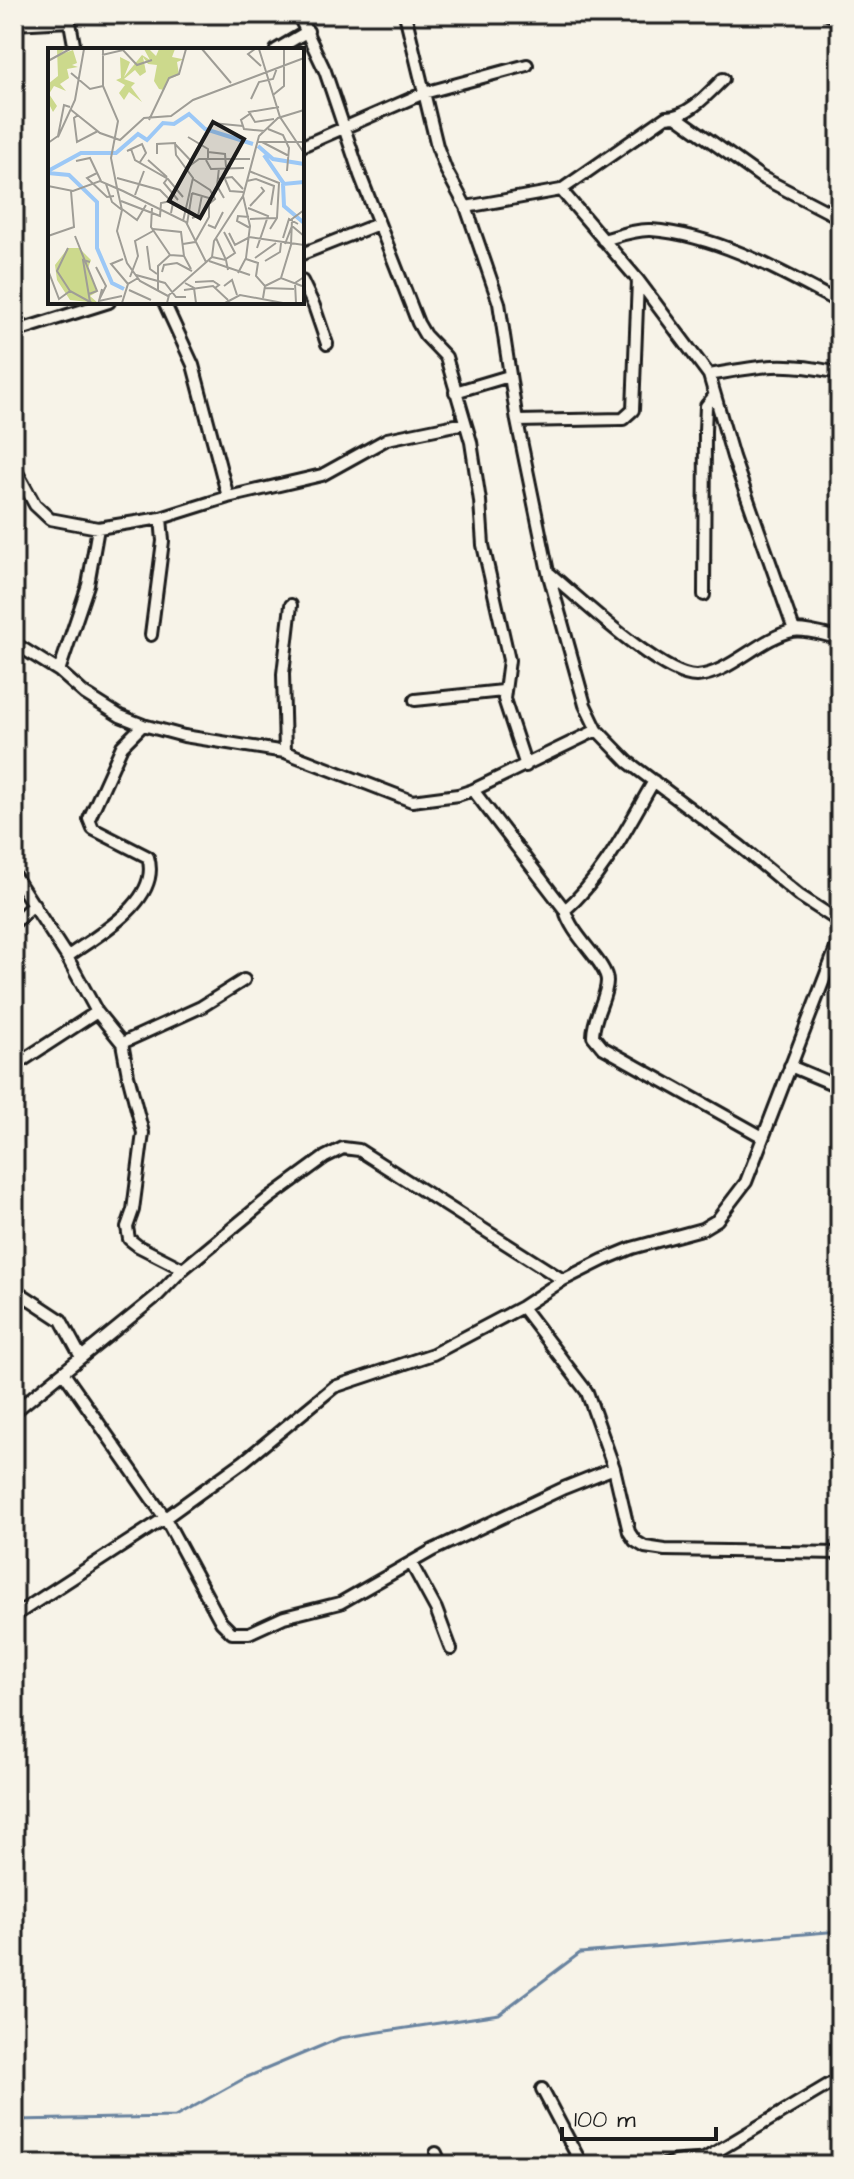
<svg xmlns="http://www.w3.org/2000/svg" width="854" height="2179" viewBox="0 0 854 2179" font-family="'Architects Daughter',sans-serif">
	<style>
		.lines { fill: none; stroke-linecap: round; stroke-linejoin: round }
		.stream { stroke: #69839f; stroke-width: 3 }
		.minor-casing { stroke: #1c1c1c; stroke-width: 16 }
		.minor { stroke: #f7f3e8; stroke-width: 10 }
		.inset-river { fill: none; stroke: #9cc8f6; stroke-width: 4 }
		.inset-road { fill: none; stroke: #9f9d96; stroke-width: 2 }
		.view { fill: #1c1c1c; fill-opacity: 0.15; stroke: #1c1c1c; stroke-width: 4 }
		.inset-edge { fill: none; stroke: #1c1c1c; stroke-width: 4 }
	</style>
	<rect width="100%" height="100%" fill="#f7f3e8"/>
	<filter id="ink" filterUnits="userSpaceOnUse"><feTurbulence type="fractalNoise" baseFrequency=".0125" numOctaves="2"/><feDisplacementMap in="SourceGraphic" scale="16" xChannelSelector="R" yChannelSelector="G"/><feConvolveMatrix kernelMatrix="1 2 1 2 8 2 1 2 1" color-interpolation-filters="sRGB"/></filter>
	<g filter="url(#ink)">
		<g class="lines">
			<!-- stream -->
			<path class="stream" d="M14 2120 175 2117 245 2078 340 2038 499 2014 580 1953 840 1931"/>
			<!-- minor casing -->
			<g class="minor-casing">
				<path id="minor" d="M298 14 325 71 360 175 418 323 425 335 446 357 471 442 480 501 483 545 509 660 504 699 526 766
					M405 14 437 146 446 170 466 207 499 303 517 421 548 572 585 705 597 730 628 762 740 846 800 896 840 922
					M828 14 840 19
					M69 17 75 50
					M14 24 69 21
					M276 50 308 31
					M677 117 761 177 840 218
					M302 146 424 93 527 65
					M561 190 666 117C688 117 708 94 723 79
					M466 207 561 190 638 280 709 375 733 457 794 630
					M603 240C618 236 636 229 651 230 718 235 782 272 840 303
					M302 254 378 224
					M302 281 314 306 327 344
					M164 302 193 365 228 497
					M14 332 109 302
					M709 375C759 366 783 361 834 372
					M455 392 509 376
					M517 421 623 419 633 410 638 280
					M14 467 35 505 50 519 98 528 161 518 228 497 322 475 387 439 465 423
					M548 572C576 595 663 678 697 676 729 674 760 638 792 631 805 628 826 636 840 638
					M704 595 705 431 706 406 714 396
					M151 635 163 541 161 518
					M14 643 59 671 85 694 120 716 143 725 184 736 285 752 412 801 458 795 473 790 597 730
					M59 671 88 585 98 528
					M415 700 503 691
					M285 752 283 674 291 605
					M654 781C628 825 604 876 565 910 571 936 607 963 607 981 607 998 593 1016 593 1036L602 1047 763 1137
					M473 790 565 910
					M14 875 67 957 97 1012 122 1043 128 1075 143 1133 133 1210 127 1227 129 1239 138 1246 183 1269
					M14 923 34 904
					M67 957C97 935 162 901 148 857L93 829 89 819 122 746 143 725
					M122 1043 201 1007 244 980
					M14 1066 97 1012
					M790 1066 840 1087
					M14 1289 61 1320 81 1357
					M522 1307 587 1392 614 1468 629 1532 635 1541 645 1547 665 1550 840 1553
					M63 1372 165 1518 221 1622 232 1633H249L284 1617 340 1603 433 1550 564 1488 614 1468
					M14 1412 158 1295 183 1269 269 1198 325 1157 343 1148 359 1150 563 1280
					M411 1563 436 1609 451 1649
					M14 1616 165 1518 244 1461 334 1387 433 1354 522 1307 563 1280 603 1260 632 1248 702 1229 717 1220 746 1182 840 938
					M542 2089 582 2165
					M436 2153 441 2165
					M664 2165C680 2158 688 2162 704 2159L828 2085 833 2083 840 2092"/>
			</g>
			<!-- minor -->
			<use href="#minor" class="minor"/>
		</g>
	</g>
	<!-- overview -->
	<g transform="translate(48 48)">
		<rect width="256" height="256" fill="#f7f3e8"/>
		<path d="M20 200H31L43 212 40 220 49 244 42 248 50 255 22 252 9 232 7 217Z" fill="#ccd98c"/>
		<path d="M9 1 16 2 11 7 25 2 29 15 24 17 30 19 19 21 21 30 12 36 18 43 6 38 1 46 9 58 5 64 0 54V36L10 28ZM96 1H101L108 8 111 1H127L124 9 134 11V12L129 14 131 27 121 31 116 42 111 41 106 33 109 17 100 16 95 9 98 24 92 28 87 22 76 31 87 35 83 39 94 54 81 44 76 52 71 45 77 37 68 32 73 30 72 9 82 14 76 29 94 7 102 12Z" fill="#ccd98c"/>
		<path class="inset-river" d="M210 98 225 111 256 116M216 107 236 136 256 134M0 123 33 105H68L90 86 99 92 115 75 126 76 141 66 157 81 205 96M0 125 21 127 49 154V200L64 235 76 241M235 136 236 158 256 175"/>
		<path class="inset-road" d="M55 1V38L70 73 63 110 69 140M154 1 183 35M207 1 200 6 213 18M211 1 232 69 256 105M54 7 75 2 89 17 104 12M0 13 22 1M23 25 42 41 55 38M225 47 236 38V1M203 51 211 34 225 31 229 20M22 61 52 85 72 92 96 70 123 68 145 52 256 10M203 65 193 72 196 81 217 83M30 67 26 70 29 94 50 83M226 71 207 74 201 64 231 59M101 72 121 30 131 26 138 1M164 75 195 78M220 81 235 87 241 100 239 123M10 89 27 52 36 1M140 89 160 101V112M209 94H256M214 94 241 108M0 95 10 88 16 57 22 59M127 96 145 115M83 101 87 112 120 131 135 149M79 103 94 96 98 105 92 114M160 104 177 106 178 119M109 106V96L127 95 128 107 145 130 135 173M100 112 119 129M158 112 163 121 196 120M28 113 42 110 53 133M140 119 151 111H202M171 120 169 138 176 150M201 123 231 135 229 170 222 181M49 125 39 130 59 149 66 148M69 130 112 142 125 155 123 165M119 131 116 135 130 152M145 131 162 142 167 151 161 156M169 131 184 129 195 141M177 131 182 143 195 144M199 133 208 131 226 138 223 157M58 136 64 154 74 162M0 138 25 143 52 133 75 143 138 174 158 214M69 140 74 162 69 183 79 215 92 233 120 248M87 147 96 123M73 153 112 168 113 155 123 153M202 158 216 143 213 139M104 160 103 179 122 207M200 160 220 168 209 200M74 161 89 172 98 157M201 169 190 168 189 173 202 180M144 170 150 168 154 147M202 171 229 170M139 176 144 145M160 177 167 180 175 164M105 181 133 184 136 208M176 184 187 205 178 211M181 185 187 197 200 190M0 188 26 179 23 143M27 188 49 243 41 246M201 189 256 197M168 190 178 212M235 190 241 171 250 176M135 196 147 194 161 169V150L144 145M237 196 244 178 256 188M99 198 102 221 109 226M20 200 9 223 22 243 44 255M122 207 136 208 143 221M164 209 178 212 180 222M207 210 228 195M75 211 63 216 80 236M198 211 210 215 208 228 217 238 215 250M161 213 202 227M217 213 232 204 233 195M48 219 58 238 51 252M0 222 11 251 22 243M114 224 116 217 129 215 144 223M190 225 198 210 202 178 195 148M88 227 117 235 128 249H138M82 229 90 208 87 193 105 183M233 230 243 197 244 171 256 162M147 234 165 233 171 237 167 240M137 235 146 240 148 255M176 238 184 232 189 247M217 238 233 230 254 238M217 240 246 241M54 241 51 253 74 248M81 242 103 252M110 242V218L122 207M136 242 165 238 180 252M42 254 35 212 42 214M74 255 80 236 90 230M119 255 121 247 164 209 166 193 195 148 211 88 230 70 256 62M177 255 192 247 235 255M248 255 247 235 256 229"/>
		<path class="view" d="M165 74 196 91 152 170 121 153Z"/>
		<rect width="256" height="256" class="inset-edge"/>
	</g>
	<!-- margin -->
	<rect width="854" height="2179" fill="none" stroke="#f7f3e8" stroke-width="48"/>
	<rect x="24" y="24" width="806" height="2131" fill="none" stroke="#1c1c1c" stroke-width="3" filter="url(#ink)"/>
	<!-- scale -->
	<path d="M562 2127v12h154v-12" fill="none" stroke="#1c1c1c" stroke-width="4"/>
	<text x="574" y="2127" font-size="24" fill="#1c1c1c" stroke="#f7f3e8" stroke-width="6" paint-order="stroke">100 m</text>
</svg>
